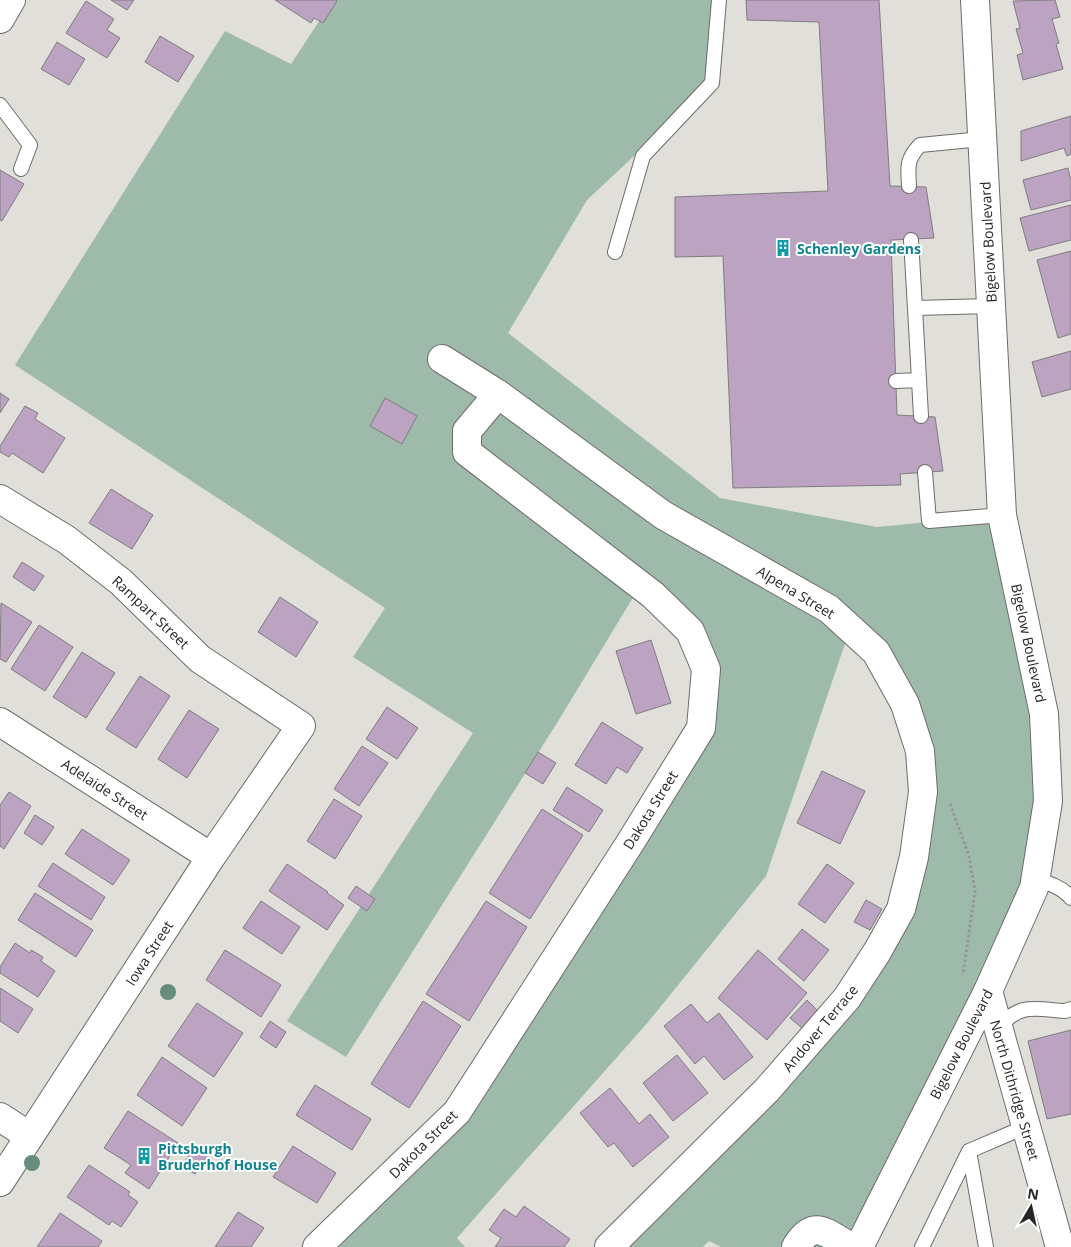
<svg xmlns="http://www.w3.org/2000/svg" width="1071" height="1247" viewBox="0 0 1071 1247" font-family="'Open Sans',sans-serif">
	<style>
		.green { fill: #9ebaaa }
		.building { fill: #bba3c1; stroke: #7f7c7f }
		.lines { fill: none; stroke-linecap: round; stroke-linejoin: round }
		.lane-casing { stroke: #6e6c68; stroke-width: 16 }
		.street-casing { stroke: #6e6c68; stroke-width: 30 }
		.secondary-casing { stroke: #6e6c68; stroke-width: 30 }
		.path { stroke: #979591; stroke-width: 3; stroke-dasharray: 2.5 2.5; stroke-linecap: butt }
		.lane { stroke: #fff; stroke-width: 14 }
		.street { stroke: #fff; stroke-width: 28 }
		.secondary { stroke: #fff; stroke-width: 28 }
		.tree { fill: #668c7b }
		.labels { text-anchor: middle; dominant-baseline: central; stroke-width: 4; stroke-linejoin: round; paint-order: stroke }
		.street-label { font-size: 14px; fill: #272624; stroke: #fff }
		.culture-label { font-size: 14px; font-weight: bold; fill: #0d838f; stroke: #fff; text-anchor: start }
	</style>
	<rect width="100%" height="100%" fill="#e1dfda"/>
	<!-- green -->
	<path class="green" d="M333 0H719L712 83 587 200 508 333 720 498 877 527 1002 515 1044 714 1034 888 859 1247H721L709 1241 703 1247H606L847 998 901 909 920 751 850 629 766 876 649 1021 457 1238 465 1247H317L457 1112 701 728 706 669 640 586 557 723 346 1057 287 1021 473 733 353 657 385 608 15 365 225 31 291 64Z"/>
	<!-- building -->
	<path class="building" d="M111 0H134L127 10Z
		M275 0H336L337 1 323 23 314 18 311 23Z
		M746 0H879L890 186 926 187 934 238 891 240 897 415 935 417 943 471 900 474 901 485 733 488 723 256 675 257V197L828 191 819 22 747 20Z
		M1055 0 1060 17 1052 19 1059 43 1056 44 1063 69 1023 80 1017 55 1023 53 1016 29 1020 28 1013 1Z
		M86 1 114 19 107 30 120 38 107 58 66 33Z
		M160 36 194 56 178 82 145 62Z
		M57 42 85 59 69 85 41 69Z
		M1071 116V154L1067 156 1064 148 1021 161V131Z
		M1068 168 1071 181V200L1031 210 1023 180Z
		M0 170 24 184 2 221 0 220Z
		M1071 205V240L1029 251 1020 218Z
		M1071 251V334L1058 338 1037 260Z
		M1071 351V389L1042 397 1032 362Z
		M0 393 9 399 0 413Z
		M385 398 417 416 402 444 370 426Z
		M25 406 38 413 35 419 65 438 43 473 12 453 9 457 0 452V446Z
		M111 489 153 515 132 549 89 523Z
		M22 562 44 576 34 591 13 577Z
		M280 597 318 622 296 657 258 632Z
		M1 603 32 622 6 662 0 659Z
		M39 625 73 647 45 691 11 669Z
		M651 640 671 703 636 714 616 651Z
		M82 652 115 673 86 718 53 697Z
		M140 676 170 696 136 748 106 729Z
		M387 707 418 728 397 759 366 739Z
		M189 710 219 729 187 778 158 759Z
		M602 722 643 748 627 773 617 767 606 784 575 765Z
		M362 746 388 763 359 806 334 789Z
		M538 752 556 763 543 784 525 773Z
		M822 771 865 791 840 844 797 823Z
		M567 787 603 810 589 832 553 810Z
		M9 792 31 806 4 849 0 846V805Z
		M334 799 362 816 335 859 307 841Z
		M542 809 583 835 530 919 489 893Z
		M35 815 54 827 42 845 24 833Z
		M82 829 130 860 113 885 65 854Z
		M53 863 105 897 91 920 38 886Z
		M287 864 328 892 327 893 344 905 327 930 269 891Z
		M827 864 854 883 825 923 798 904Z
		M356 886 375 899 367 911 348 898Z
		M35 893 93 930 76 957 18 920Z
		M866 900 882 909 870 930 854 922Z
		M261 901 300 927 282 954 243 928Z
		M486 901 527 927 469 1021 426 994Z
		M802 929 829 950 804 981 778 959Z
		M15 943 30 953 31 950 43 957 41 961 55 971 38 997 0 973V967Z
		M225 950 281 985 261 1017 206 980Z
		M758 950 807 993 767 1040 718 998Z
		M0 988 33 1009 18 1033 0 1021Z
		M807 1000 818 1011 802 1028 790 1018Z
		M423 1001 461 1026 409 1108 371 1084Z
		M197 1003 243 1033 214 1077 168 1046Z
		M691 1004 707 1023 719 1013 753 1057 724 1080 704 1056 695 1064 664 1026Z
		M270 1021 286 1032 276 1048 260 1037Z
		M1071 1030V1114L1047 1119 1028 1041Z
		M677 1055 708 1093 673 1121 643 1083Z
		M162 1057 207 1088 182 1126 137 1095Z
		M315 1085 371 1119 352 1150 296 1115Z
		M610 1088 639 1124 650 1114 669 1137 633 1167 614 1143 608 1147 580 1113Z
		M128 1111 178 1143 149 1189 125 1173 131 1165 104 1148Z
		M293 1146 336 1173 317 1203 273 1177Z
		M194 1147 207 1156 195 1174 182 1166Z
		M89 1165 130 1192 128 1195 138 1202 121 1227 112 1221 109 1225 67 1197Z
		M524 1206 570 1239 564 1247H495L501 1238 489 1230 504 1209 516 1217Z
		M238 1212 264 1228 251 1247H215Z
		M60 1213 102 1241 98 1247H37Z"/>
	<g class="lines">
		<!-- lane casing -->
		<g class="lane-casing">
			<path id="lane" d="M0 105 30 145 21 169
				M909 186C908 167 906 160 920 145L982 139
				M911 240 915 308
				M615 252 643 156 712 83 719 0
				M896 381 918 380
				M921 416 915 308 991 306
				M925 472 929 521 1002 515
				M1035 879C1048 883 1062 887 1071 898
				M998 1029C1019 1002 1035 1009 1065 1011L1071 1009
				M969 1151 986 1247
				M922 1247 969 1151 1025 1127"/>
		</g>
		<!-- street casing -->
		<g class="street-casing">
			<path id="street" d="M0 19 11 0
				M442 359 498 394 663 515 829 609 876 652 905 704 920 751 923 792 914 857 901 909 877 952 847 998 767 1090 609 1247
				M0 499 67 540 121 582 200 659 301 726 211 857 0 1182
				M0 722 211 857
				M988 991 1060 1247
				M0 1117 29 1136
				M317 1247 457 1112 630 843 701 728 706 669 690 631 653 595 467 452V431L498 394
				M796 1247C814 1217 827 1234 851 1247"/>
		</g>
		<!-- secondary casing -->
		<g class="secondary-casing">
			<path id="secondary" d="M859 1247 988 991 1034 888 1048 801 1044 714 1002 515 975 0"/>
		</g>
		<!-- path -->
		<path class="path" d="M950 804 969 856 975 891 963 975"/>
		<!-- lane -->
		<use href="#lane" class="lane"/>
		<!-- street -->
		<use href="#street" class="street"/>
		<!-- secondary -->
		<use href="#secondary" class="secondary"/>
	</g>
	<!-- trees -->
	<g class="tree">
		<circle cx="168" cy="992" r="8"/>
		<circle cx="32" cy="1163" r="8"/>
	</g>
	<!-- icons -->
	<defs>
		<g id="building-bare" transform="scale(1.35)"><path d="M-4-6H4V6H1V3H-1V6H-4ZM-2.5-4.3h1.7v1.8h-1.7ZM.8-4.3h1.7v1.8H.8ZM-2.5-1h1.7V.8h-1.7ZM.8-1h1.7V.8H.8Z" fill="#0f9aa8" stroke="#fff" stroke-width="2.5" paint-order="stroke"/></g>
	</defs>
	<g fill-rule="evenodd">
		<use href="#building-bare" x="783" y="248"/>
		<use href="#building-bare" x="144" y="1156"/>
	</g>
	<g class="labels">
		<!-- street labels -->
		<g class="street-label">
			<text transform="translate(988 242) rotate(-93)">Bigelow Boulevard</text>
			<text transform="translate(796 592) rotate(31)">Alpena Street</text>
			<text transform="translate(151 612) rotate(43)">Rampart Street</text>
			<text transform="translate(1029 643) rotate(78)">Bigelow Boulevard</text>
			<text transform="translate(105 789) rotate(33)">Adelaide Street</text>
			<text transform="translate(650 810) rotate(-58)">Dakota Street</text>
			<text transform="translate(149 953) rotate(-57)">Iowa Street</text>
			<text transform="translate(820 1028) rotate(-50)">Andover Terrace</text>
			<text transform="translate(961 1044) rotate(-63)">Bigelow Boulevard</text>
			<text transform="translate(1015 1090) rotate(74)">North Dithridge Street</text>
			<text transform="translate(423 1144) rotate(-45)">Dakota Street</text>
		</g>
		<!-- culture labels -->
		<g class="culture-label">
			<text x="797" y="248">Schenley Gardens</text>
			<text x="158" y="1148">Pittsburgh<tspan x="158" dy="16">Bruderhof House</tspan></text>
		</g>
	</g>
	<!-- north arrow -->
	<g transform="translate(1031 1207) rotate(9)" stroke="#ffffff" stroke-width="4" paint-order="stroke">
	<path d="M0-4L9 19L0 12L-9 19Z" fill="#272624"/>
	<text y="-8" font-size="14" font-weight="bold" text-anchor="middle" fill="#272624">N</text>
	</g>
</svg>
